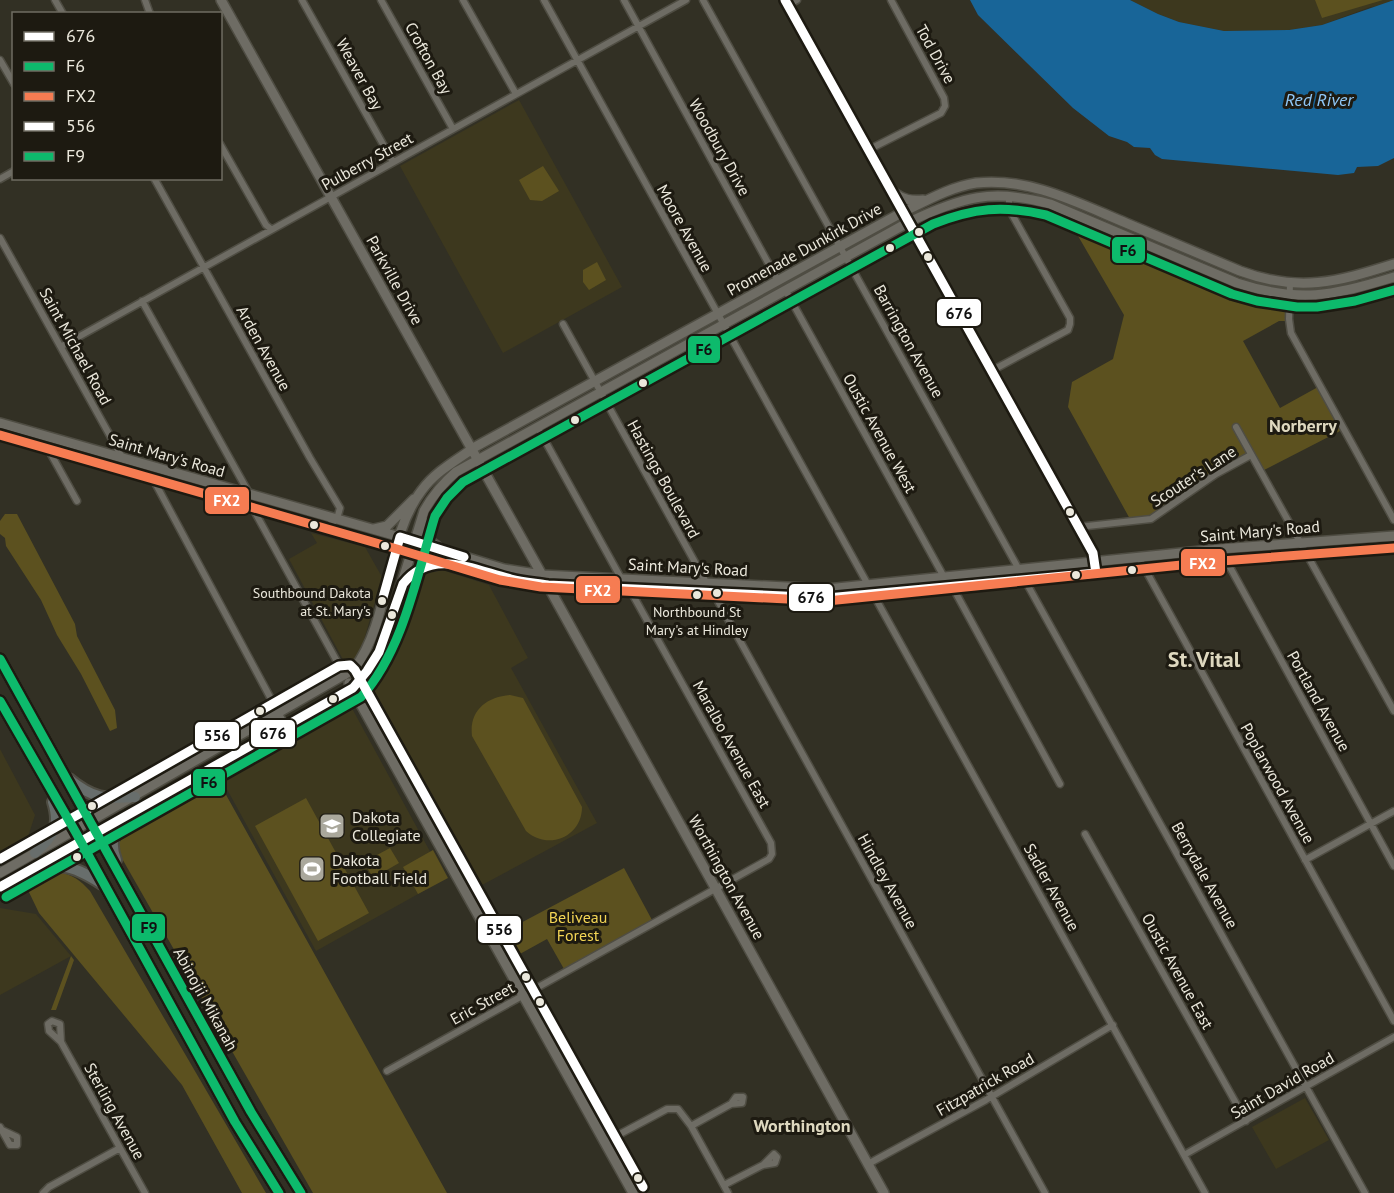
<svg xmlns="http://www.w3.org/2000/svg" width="1394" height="1193" viewBox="0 0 1394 1193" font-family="'PT Sans',sans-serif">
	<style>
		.built { fill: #3d381e }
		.green { fill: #5c511f }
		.water { fill: #186598 }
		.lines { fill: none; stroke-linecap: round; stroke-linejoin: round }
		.street-casing { stroke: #4f4d43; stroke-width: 9 }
		.secondary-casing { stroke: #4f4d43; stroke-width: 12 }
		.primary-casing { stroke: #4f4d43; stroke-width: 14 }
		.street { stroke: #6e6c64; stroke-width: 6 }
		.secondary { stroke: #6e6c64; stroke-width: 9 }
		.primary { stroke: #686e6c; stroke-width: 10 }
		.bus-1-casing { stroke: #1d1a11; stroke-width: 14 }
		.bus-2-casing { stroke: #1d1a11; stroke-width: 14 }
		.bus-3-casing { stroke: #1d1a11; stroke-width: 14 }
		.bus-4-casing { stroke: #1d1a11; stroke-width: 14 }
		.bus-5-casing { stroke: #1d1a11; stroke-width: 14 }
		.bus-1 { stroke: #fff; stroke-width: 9 }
		.bus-2 { stroke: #0dba6c; stroke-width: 9 }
		.bus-3 { stroke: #f67c52; stroke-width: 9 }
		.bus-4 { stroke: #fff; stroke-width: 9 }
		.bus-5 { stroke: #0dba6c; stroke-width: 9 }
		.bus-dot { fill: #ebe8dc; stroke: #1d1a11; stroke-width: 2 }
		.labels { text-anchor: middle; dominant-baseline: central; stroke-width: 6; stroke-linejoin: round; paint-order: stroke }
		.bus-label { font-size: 14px; fill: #ebe8dc; stroke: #1d1a11; text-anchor: end }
		.street-label { font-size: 16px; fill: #ebe8dc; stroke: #1d1a11 }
		.poi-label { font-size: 16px; fill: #ebe8dc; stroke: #1d1a11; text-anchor: start }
		.park-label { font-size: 16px; fill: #f3d555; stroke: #1d1a11 }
		.water-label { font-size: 18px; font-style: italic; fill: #8fc7f6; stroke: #1d1a11 }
		.neighbourhood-label { font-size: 18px; font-weight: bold; fill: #ded8bf; stroke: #1d1a11 }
		.district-label { font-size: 22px; font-weight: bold; fill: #ded8bf; stroke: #1d1a11 }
		.line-badge { stroke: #1d1a11; stroke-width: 2 }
		.badge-label { font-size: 16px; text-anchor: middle; font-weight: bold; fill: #fff }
		.pale-badge-label { font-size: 16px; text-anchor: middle; font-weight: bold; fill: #111 }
	</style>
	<rect width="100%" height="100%" fill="#323024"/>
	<!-- built -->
	<path class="built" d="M1130 0H1392L1381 6 1370 7 1322 25 1289 30 1224 31 1179 22 1158 14Z
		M519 100 622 287 503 353 400 166Z
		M311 533 365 547 382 577 362 647 352 664 347 667 289 559 317 543Z
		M442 570 489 585 528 658 511 668 597 823 469 892 359 692 380 668 391 645 408 588 413 579 424 572Z
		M348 701 445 879 316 951 218 773Z
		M0 749 35 815 25 846 0 860Z
		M0 908 36 914 71 956 0 995Z
		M1305 1098 1329 1140 1276 1169 1252 1127Z"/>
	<!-- green -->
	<path class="green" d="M1315 0H1383L1322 18Z
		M543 166 559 191 542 201 530 200 519 180Z
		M1067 217 1101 234 1118 246 1233 294 1287 308V321H1279L1243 341 1280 408 1318 387 1342 430 1262 471 1252 454 1151 518 1130 519 1068 407 1072 382 1113 359 1124 315Z
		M597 262 606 280 589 290 583 282V270Z
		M5 514H17L75 624 77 636 115 710 117 728 110 731 81 674 57 635 41 600 6 546 5 538 0 534V521Z
		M510 695 523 698 582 807C582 837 548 851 526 831L472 736C469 711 486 697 510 695Z
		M215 775 447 1193H313L120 855 119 844 123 835 134 832 136 820Z
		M306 798 369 913 318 941 255 826Z
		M390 848 399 863 373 878 364 862Z
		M433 850 448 878 418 894 403 867Z
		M624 868 652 920 564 969 547 939 509 960 496 936Z
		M59 872C73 875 80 880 90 891L266 1193H242L182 1085 39 913 26 886 48 874Z
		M71 956 74 960 56 1010H51Z"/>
	<!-- water -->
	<path class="water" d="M970 0H1130L1158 14 1179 22 1224 31 1289 30 1322 25 1394 0V158L1378 166 1357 167 1354 173 1338 175 1162 159 1155 155 1150 148 1134 147 1127 142 1109 136 1073 108 978 15Z"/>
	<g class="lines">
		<!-- street casing -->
		<g class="street-casing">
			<path id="street" d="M55 0 63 14
				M145 0 150 14
				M302 0 393 162
				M381 0 453 129
				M463 0 516 94
				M544 0 1205 1193
				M624 0 778 281
				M703 0 1365 1193
				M788 5 797 0
				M0 60 14 84
				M220 144 266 225 271 229
				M868 150 941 113 945 106 944 98 891 0
				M154 178 310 458 340 508 337 519 326 527
				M0 179 14 171
				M0 238 123 459
				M1290 283 1289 319 1291 333 1394 520
				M786 291 944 577 952 586 1060 784
				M142 301 250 495
				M563 324 707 584
				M62 346 686 0
				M991 371 1068 330 1070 324V318L1009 209V196
				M1236 427 1394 711
				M538 428 622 580
				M47 447 77 501
				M152 477 285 725
				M251 505 345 676
				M1078 527 1151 519 1216 474 1251 455
				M1220 549 1394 866
				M1139 558 1394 1021
				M713 592 1045 1193
				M1085 834 1246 1121
				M1305 860 1394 811
				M61 1042 60 1024 52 1021 48 1024 49 1031 61 1042 145 1193
				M387 1071 769 859 772 854 771 843 629 588
				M691 1126 731 1104 742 1103 743 1097H736L731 1104
				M0 1127 10 1145H17V1137L2 1130
				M605 1142 667 1109H678L691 1126 728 1193
				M1184 1155 1394 1037
				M868 1164 986 1100 1113 1025
				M724 1185 763 1165 775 1163 777 1157 774 1154 763 1165
				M43 1193 49 1187 120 1148"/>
		</g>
		<!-- secondary casing -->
		<g class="secondary-casing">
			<path id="secondary" d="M221 0 542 575 884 1193
				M785 0 1093 553 1096 568
				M894 193C904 200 911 201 923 200
				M0 423 400 537 504 569 542 575 827 589 1220 549 1394 536
				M0 434 509 579 548 585 827 598 1394 545
				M423 521C422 532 428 541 437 546
				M374 529 387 526 414 499
				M404 581 420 568 444 564
				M349 683 633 1193
				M0 873 354 669C392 619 384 539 422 490 436 471 457 460 475 447L903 212C926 201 950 187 976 183 1029 177 1078 203 1126 223 1164 239 1202 255 1240 271 1299 293 1337 282 1394 264
				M0 887 353 688C367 673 377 656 385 638L424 511C433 495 442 484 456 472L909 222C962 197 992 188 1050 204L1237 283C1299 303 1333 296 1394 277"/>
		</g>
		<!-- primary casing -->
		<g class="primary-casing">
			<path id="primary" d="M0 659 251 1112 301 1193
				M0 701 75 831 235 1122 279 1193
				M69 779C93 799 105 799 135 797
				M35 853C53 835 61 828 53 802
				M116 860C109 842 114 830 126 816
				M21 875C60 864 66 861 102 884"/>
		</g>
		<!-- street -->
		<use href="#street" class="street"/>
		<!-- secondary -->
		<use href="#secondary" class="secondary"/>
		<!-- primary -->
		<use href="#primary" class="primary"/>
		<!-- bus-1 casing -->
		<g class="bus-1-casing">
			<path id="bus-1" d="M382 601 400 537 464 557
				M0 887 353 688 367 671 379 652 403 584C432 547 474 570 511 579 523 582 536 583 548 585L827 598 1096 573 1093 553 785 0"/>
		</g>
		<!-- bus-2 casing -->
		<g class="bus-2-casing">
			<path id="bus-2" d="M6 897 361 697C403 651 417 575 435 516L447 498 463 482 933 224C974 208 1002 205 1046 215L1232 294 1257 301 1297 307H1317L1355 301 1394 290"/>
		</g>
		<!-- bus-3 casing -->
		<g class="bus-3-casing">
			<path id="bus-3" d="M0 435 397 549 500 580 541 587 827 601 1221 561 1394 548"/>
		</g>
		<!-- bus-4 casing -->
		<g class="bus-4-casing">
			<path id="bus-4" d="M0 859 339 666 350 665 355 670 643 1187"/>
		</g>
		<!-- bus-5 casing -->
		<g class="bus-5-casing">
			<path id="bus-5" d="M0 659 251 1112 301 1193
				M0 701 75 831 235 1122 279 1193"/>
		</g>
		<!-- bus-1 -->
		<use href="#bus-1" class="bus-1"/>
		<!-- bus-2 -->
		<use href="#bus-2" class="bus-2"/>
		<!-- bus-3 -->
		<use href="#bus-3" class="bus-3"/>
		<!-- bus-4 -->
		<use href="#bus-4" class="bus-4"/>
		<!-- bus-5 -->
		<use href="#bus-5" class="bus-5"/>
	</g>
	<!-- icons -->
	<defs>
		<g id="school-square" transform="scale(1.35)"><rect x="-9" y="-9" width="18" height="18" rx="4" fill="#aaa89c" stroke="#1d1a11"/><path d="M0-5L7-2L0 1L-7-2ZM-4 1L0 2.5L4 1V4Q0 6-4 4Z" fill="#fff"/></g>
		<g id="stadium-square" transform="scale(1.35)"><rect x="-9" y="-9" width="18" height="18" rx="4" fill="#aaa89c" stroke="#1d1a11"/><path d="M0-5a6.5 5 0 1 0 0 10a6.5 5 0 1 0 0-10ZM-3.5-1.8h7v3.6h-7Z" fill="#fff"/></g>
	</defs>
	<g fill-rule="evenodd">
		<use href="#school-square" x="332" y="826"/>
		<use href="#stadium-square" x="312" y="869"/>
	</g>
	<!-- markers -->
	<g class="bus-dot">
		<circle cx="919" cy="232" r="5"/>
		<circle cx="890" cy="248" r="5"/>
		<circle cx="928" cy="257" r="5"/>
		<circle cx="643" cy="383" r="5"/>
		<circle cx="575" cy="420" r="5"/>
		<circle cx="1070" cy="512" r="5"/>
		<circle cx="314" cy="525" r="5"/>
		<circle cx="385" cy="546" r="5"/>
		<circle cx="1132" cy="570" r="5"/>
		<circle cx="1076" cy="575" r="5"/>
		<circle cx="717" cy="593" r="5"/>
		<circle cx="697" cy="595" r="5"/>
		<circle cx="382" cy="601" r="5"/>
		<circle cx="392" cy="615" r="5"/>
		<circle cx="333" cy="699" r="5"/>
		<circle cx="260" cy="711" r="5"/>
		<circle cx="92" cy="806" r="5"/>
		<circle cx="77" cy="857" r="5"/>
		<circle cx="526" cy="977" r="5"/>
		<circle cx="540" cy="1002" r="5"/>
		<circle cx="638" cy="1178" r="5"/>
	</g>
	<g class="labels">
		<!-- bus labels -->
		<g class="bus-label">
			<text x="371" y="593">Southbound Dakota<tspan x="371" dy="18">at St. Mary's</tspan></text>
			<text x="697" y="612" text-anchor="middle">Northbound St<tspan x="697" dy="18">Mary's at Hindley</tspan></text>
		</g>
		<!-- street labels -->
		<g class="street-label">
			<text transform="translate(936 54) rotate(61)">Tod Drive</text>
			<text transform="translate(429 58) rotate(61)">Crofton Bay</text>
			<text transform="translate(360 74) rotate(61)">Weaver Bay</text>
			<text transform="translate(720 147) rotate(61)">Woodbury Drive</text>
			<text transform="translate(367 161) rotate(-29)">Pulberry Street</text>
			<text transform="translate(685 228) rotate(61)">Moore Avenue</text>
			<text transform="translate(804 249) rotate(-29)">Promenade Dunkirk Drive</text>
			<text transform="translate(395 280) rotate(61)">Parkville Drive</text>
			<text transform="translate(909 341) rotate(61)">Barrington Avenue</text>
			<text transform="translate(76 346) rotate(61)">Saint Michael Road</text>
			<text transform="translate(264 348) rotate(61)">Arden Avenue</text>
			<text transform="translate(880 433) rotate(61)">Oustic Avenue West</text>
			<text transform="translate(167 455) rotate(16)">Saint Mary's Road</text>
			<text transform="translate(1193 476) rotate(-33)">Scouter's Lane</text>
			<text transform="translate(664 479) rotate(61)">Hastings Boulevard</text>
			<text transform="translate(1260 531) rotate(-5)">Saint Mary's Road</text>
			<text transform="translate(688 567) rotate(3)">Saint Mary's Road</text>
			<text transform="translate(1319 701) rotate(61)">Portland Avenue</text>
			<text transform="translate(732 744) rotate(61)">Maralbo Avenue East</text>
			<text transform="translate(1278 783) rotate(61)">Poplarwood Avenue</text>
			<text transform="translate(1205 875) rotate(61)">Berrydale Avenue</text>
			<text transform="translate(727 877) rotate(61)">Worthington Avenue</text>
			<text transform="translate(888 881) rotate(61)">Hindley Avenue</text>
			<text transform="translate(1052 887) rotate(61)">Sadler Avenue</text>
			<text transform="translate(1178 971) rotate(61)">Oustic Avenue East</text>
			<text transform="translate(206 999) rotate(61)">Abinojii Mikanah</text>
			<text transform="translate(482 1003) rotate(-29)">Eric Street</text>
			<text transform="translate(985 1084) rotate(-30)">Fitzpatrick Road</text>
			<text transform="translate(1282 1085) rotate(-30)">Saint David Road</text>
			<text transform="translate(115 1111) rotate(61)">Sterling Avenue</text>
		</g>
		<!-- poi labels -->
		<g class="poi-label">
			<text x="352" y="817">Dakota<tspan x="352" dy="18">Collegiate</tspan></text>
			<text x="332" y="860">Dakota<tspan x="332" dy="18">Football Field</tspan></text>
		</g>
		<!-- park labels -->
		<g class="park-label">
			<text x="578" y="917">Beliveau<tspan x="578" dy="18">Forest</tspan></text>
		</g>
		<!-- water labels -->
		<g class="water-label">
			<text x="1319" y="99">Red River</text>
		</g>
		<!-- neighbourhood labels -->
		<g class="neighbourhood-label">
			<text x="1303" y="425">Norberry</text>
			<text x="802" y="1125">Worthington</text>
		</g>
		<!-- district labels -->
		<g class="district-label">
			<text x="1204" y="659">St. Vital</text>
		</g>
	</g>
	<g class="line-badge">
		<rect x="1111" y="236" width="35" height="28" rx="6" fill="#0dba6c"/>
		<rect x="936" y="298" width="46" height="29" rx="6" fill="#fff"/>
		<rect x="687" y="335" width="34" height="29" rx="6" fill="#0dba6c"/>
		<rect x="204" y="486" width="46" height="29" rx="6" fill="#f67c52"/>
		<rect x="1180" y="548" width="46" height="29" rx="6" fill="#f67c52"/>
		<rect x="575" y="575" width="46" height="29" rx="6" fill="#f67c52"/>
		<rect x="788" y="583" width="46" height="29" rx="6" fill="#fff"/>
		<rect x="250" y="719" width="46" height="29" rx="6" fill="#fff"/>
		<rect x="194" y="721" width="46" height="29" rx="6" fill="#fff"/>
		<rect x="192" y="768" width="34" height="29" rx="6" fill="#0dba6c"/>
		<rect x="131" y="913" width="35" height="29" rx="6" fill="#0dba6c"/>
		<rect x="477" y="915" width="45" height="29" rx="6" fill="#fff"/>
	</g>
	<g class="badge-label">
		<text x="227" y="506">FX2</text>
		<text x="1203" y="569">FX2</text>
		<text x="598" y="596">FX2</text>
	</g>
	<g class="pale-badge-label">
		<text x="1128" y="256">F6</text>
		<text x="959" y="319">676</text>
		<text x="704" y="355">F6</text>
		<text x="811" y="603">676</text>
		<text x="273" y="739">676</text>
		<text x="217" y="741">556</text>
		<text x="209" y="788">F6</text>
		<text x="149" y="933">F9</text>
		<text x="499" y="935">556</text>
	</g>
	<!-- legend -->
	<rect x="12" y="12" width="210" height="168" fill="#1d1a11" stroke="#6f6c62" stroke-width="1.5"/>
	<rect x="24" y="32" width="30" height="9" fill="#ffffff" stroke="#6f6c62" stroke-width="1.5"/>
	<text x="66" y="42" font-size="18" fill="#ebe8dc">676</text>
	<rect x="24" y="62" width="30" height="9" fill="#0dba6c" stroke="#6f6c62" stroke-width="1.5"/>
	<text x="66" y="72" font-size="18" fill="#ebe8dc">F6</text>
	<rect x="24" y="92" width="30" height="9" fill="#f67c52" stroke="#6f6c62" stroke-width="1.5"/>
	<text x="66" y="102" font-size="18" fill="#ebe8dc">FX2</text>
	<rect x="24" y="122" width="30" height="9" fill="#ffffff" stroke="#6f6c62" stroke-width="1.5"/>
	<text x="66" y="132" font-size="18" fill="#ebe8dc">556</text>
	<rect x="24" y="152" width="30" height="9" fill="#0dba6c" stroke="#6f6c62" stroke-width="1.5"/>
	<text x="66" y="162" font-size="18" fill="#ebe8dc">F9</text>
</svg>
